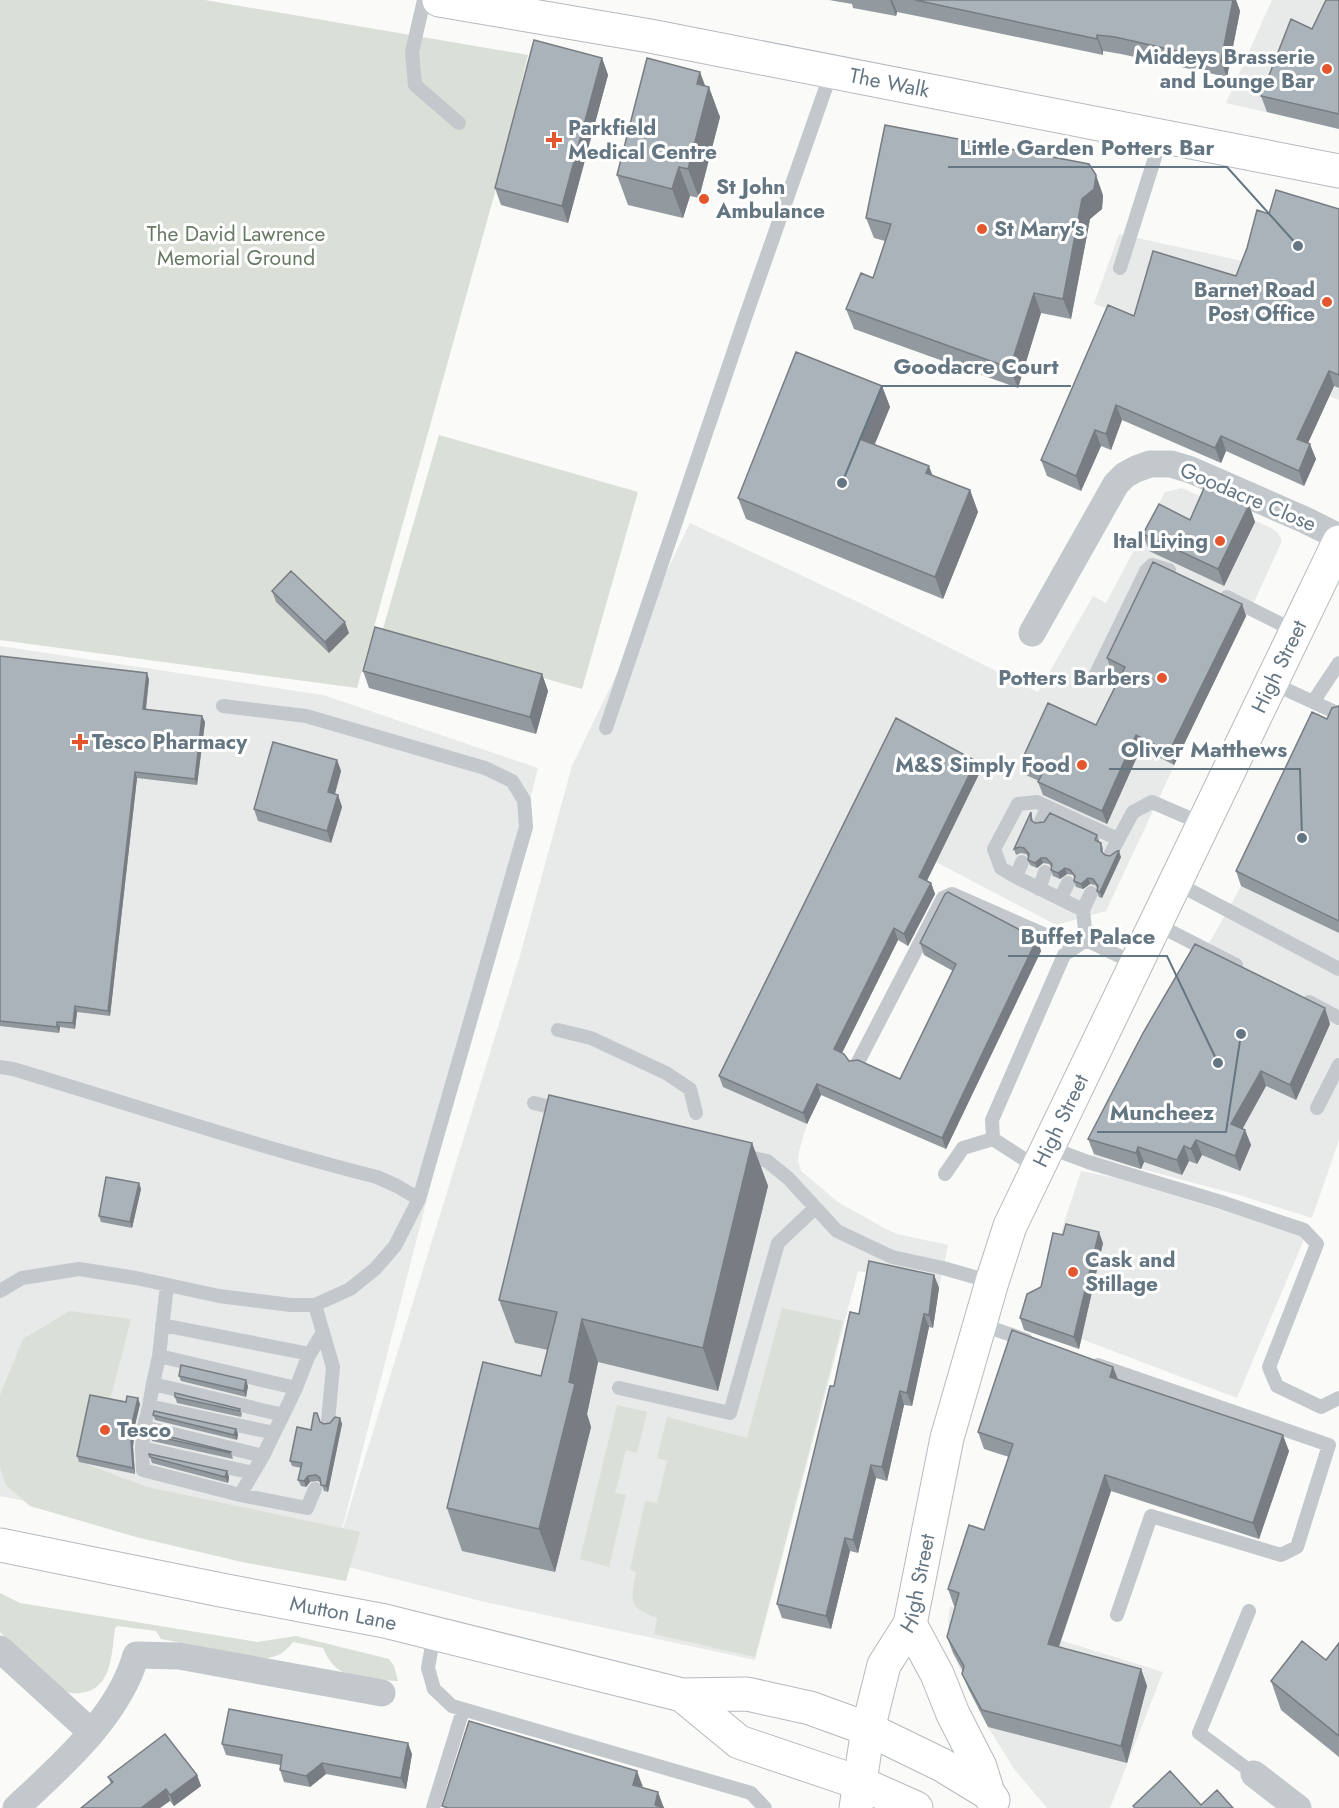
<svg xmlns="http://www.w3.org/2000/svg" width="1339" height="1808" viewBox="0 0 1339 1808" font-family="Jost,sans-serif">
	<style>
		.built { fill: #e8e9e9 }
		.green { fill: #dadfd7 }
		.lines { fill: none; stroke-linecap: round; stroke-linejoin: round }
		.secondary-casing { stroke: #b3babf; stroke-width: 35 }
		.primary-casing { stroke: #b5babe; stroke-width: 35 }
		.lane { stroke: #c3c8cc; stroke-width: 14 }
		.street { stroke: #c3c8cc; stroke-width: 27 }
		.secondary { stroke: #fff; stroke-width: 33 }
		.primary { stroke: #fff; stroke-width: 33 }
		.wall { fill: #929a9f }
		.shaded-wall { fill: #777d82 }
		.building { fill: #aab3b9; stroke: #777d82; stroke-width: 1.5 }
		.poi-dot { fill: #e4572e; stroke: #fff; stroke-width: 2 }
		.labels { text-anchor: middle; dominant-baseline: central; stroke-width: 6; stroke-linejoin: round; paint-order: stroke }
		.poi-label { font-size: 21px; font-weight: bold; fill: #657683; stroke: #fff; text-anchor: start }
		.street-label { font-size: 21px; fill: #657683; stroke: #fff }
		.park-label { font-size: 21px; fill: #687a64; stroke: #fff }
		.leader { fill: none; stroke: #657683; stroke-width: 2 }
		.callout-dot { fill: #657683; stroke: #fff; stroke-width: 2 }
		.callout-label { font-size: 22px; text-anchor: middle; font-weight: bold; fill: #657683; stroke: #fff; stroke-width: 6; stroke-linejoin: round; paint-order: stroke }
	</style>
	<rect width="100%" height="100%" fill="#fafaf8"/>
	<!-- built -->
	<path class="built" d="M1272 0H1339V129L1226 103Z
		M1119 234 1252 263 1339 287V400L1242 359 1094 304Z
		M1182 488 1273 529 1278 533 1282 541 1254 602 1212 685 1106 911 1056 925 936 862 807 1124 799 1151 798 1161 801 1171 838 1202 884 1228 897 1234 948 1245 939 1288 858 1271 755 1660 485 1602 333 1563 0 1496V646L323 695 538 768 338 1545 519 959 572 766 690 523 858 602 1038 692 1093 596 1106 603 1165 492Z
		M1339 720V1140L1312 1218 1239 1195 1093 1156 1123 1098 1241 886 1318 727Z
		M1081 1171 1116 1178 1267 1224 1305 1237 1237 1398 1081 1339 1026 1324 1045 1298 1057 1244Z
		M950 1606 1163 1672 1110 1808H1047L1014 1769 988 1727 969 1690 953 1653 948 1621Z"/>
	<!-- green -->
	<path class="green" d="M0 0H205L528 55 497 185 357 688 0 640Z
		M439 435 638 492 582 689 382 632Z
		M782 1308 843 1321 755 1657 654 1634 657 1618C627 1606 631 1602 636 1572L630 1570 645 1501 657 1503 667 1461 657 1458 667 1417 747 1438Z
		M70 1311 131 1319 109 1404 80 1462 147 1487 360 1532 346 1581 242 1562 136 1537 30 1506 6 1485 0 1467V1395L23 1339Z
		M617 1405 647 1412 637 1453 626 1450 615 1493 626 1495 609 1567 580 1559Z
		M0 1593 20 1603 257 1642 296 1636 389 1659 394 1666 398 1681C387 1681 349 1676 341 1671 332 1666 327 1657 323 1648L293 1642C285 1653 277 1657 263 1659L161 1639 156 1631 117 1626 115 1629C112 1650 112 1683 89 1691 77 1695 68 1694 57 1688L0 1632Z"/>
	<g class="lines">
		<!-- secondary casing -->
		<g class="secondary-casing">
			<g id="secondary">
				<path id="s1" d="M439 0 650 36 1339 171"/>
				<path id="s2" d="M0 1545 221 1590 385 1621 682 1695 747 1694 810 1708 868 1729"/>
				<path d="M682 1695 739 1742 860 1783"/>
			</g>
		</g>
		<!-- primary casing -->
		<g class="primary-casing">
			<g id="primary">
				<path d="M910 1624 937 1674 953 1714 980 1767 988 1793"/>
				<path d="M868 1729 942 1765 988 1793 993 1800"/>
				<path d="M860 1783 916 1808"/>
				<path id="s3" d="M856 1808 868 1729 884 1665 910 1624 947 1438 992 1282 1010 1226 1339 542"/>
			</g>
		</g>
		<!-- lane -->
		<path class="lane" d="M424 0 412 52 415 85 459 123
			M1120 268 1162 135
			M1227 597 1295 631
			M1094 678 1146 571 1152 565 1169 570
			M1272 683 1339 714
			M1313 702 1339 663
			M606 728 745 318 831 73
			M1041 821 1048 807
			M1111 853 1133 812 1152 802 1203 824
			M1016 877 1022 862
			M1176 883 1339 969
			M1039 889 1045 872
			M1060 899 1068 883
			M1083 910 1016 877 1001 868 994 849 1018 804 1037 802 1118 839
			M1156 924 1236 965
			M1086 940 1083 910 1091 893
			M1309 1002 1339 1018
			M558 1030 591 1038 666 1073 690 1089 696 1113
			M857 1064 943 898 952 894 1057 940H1086L1136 964
			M0 1067 13 1069C134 1105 254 1146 377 1177L397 1186 419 1199
			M534 1103 561 1110
			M1317 1108 1339 1065
			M993 1139 992 1120 1064 955 1086 940
			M1048 1147 1088 1162 1221 1202 1304 1230 1317 1244 1269 1367 1277 1386 1321 1407 1339 1398
			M740 1155 767 1161 788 1178 837 1231 892 1257 943 1268 992 1282
			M945 1174 963 1148 993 1139 1038 1168
			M167 1285 159 1356 296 1388 308 1357 323 1332
			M0 1291 22 1278 79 1269 136 1278 219 1296 291 1305H315L350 1289 375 1269 395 1246 419 1199 526 827 524 800 512 781 485 768 306 716 223 706
			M315 1305 333 1367 328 1421
			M980 1324 1026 1340
			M162 1325 310 1354
			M159 1356 153 1384 283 1415 296 1388
			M1098 1365 1329 1445 1297 1547 1281 1555 1151 1516 1117 1615
			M153 1384 149 1406 274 1433 283 1415
			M619 1388 730 1413 778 1243 815 1208
			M149 1406 144 1427 263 1456 274 1433
			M144 1427 142 1448 253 1473 263 1456
			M142 1448 143 1470 240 1495 253 1473
			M240 1495 307 1508 315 1489
			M1249 1611 1199 1733 1254 1774
			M434 1634 428 1668 434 1689 452 1706 751 1793 765 1808
			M433 1808 463 1710"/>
		<!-- street -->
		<path class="street" d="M1032 633 1116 484 1125 475 1136 469 1150 464H1171L1191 470 1305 520 1339 537
			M0 1649 91 1732
			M1254 1774 1298 1808
			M16 1808C61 1766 119 1716 136 1655L179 1656 382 1693"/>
		<!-- secondary -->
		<use href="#secondary" class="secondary"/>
		<!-- primary -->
		<use href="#primary" class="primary"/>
	</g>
	<!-- wall -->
	<path class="wall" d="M829 0H1236L1240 11 1227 77 1121 54 1103 51V55L927 18 897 12 896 16 853 8 852 4Z
		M1339 0V129L1267 112 1261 96 1312 29Z
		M602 58 608 75 568 223 501 205 495 188Z
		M705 86 720 117 699 198 690 196 683 218 628 205 617 175Z
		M1103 195 1102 209 1090 219 1071 319 1041 313 1018 388 854 329 846 309 873 278 885 241 874 238 866 218Z
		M1339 209V388L1334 386 1308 443 1316 459 1304 486 1226 451 1221 463 1122 420 1111 450 1101 446 1081 491 1047 476 1041 460 1134 316 1236 276 1269 214Z
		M882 386 890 407 874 445 933 476 970 490 978 512 943 599 746 519 738 498Z
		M1249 505 1255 522 1224 586 1149 551 1143 534 1190 520Z
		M272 591 349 633 329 653 276 602Z
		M1242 604 1246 616 1174 765 1141 748 1107 824 1043 795 1038 782 1039 781 1026 775 1021 762 1096 725 1121 676 1111 671 1107 658Z
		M0 656 149 679 146 710 202 716 205 722 197 785 137 778 110 1016 77 1012 75 1029 60 1027 59 1033 0 1026Z
		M363 671 542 674 548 691 536 734 369 688Z
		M1339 706V933L1241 886 1236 871 1327 719Z
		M337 760 341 771 335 794 338 795 342 807 331 843 258 821 254 809Z
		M980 772 927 881 931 883 935 894 908 946 898 940 842 1053 849 1061 900 1079 953 971 924 955 920 943 1037 939 1041 951 946 1149 821 1095 807 1124 723 1087 719 1076Z
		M1031 812 1033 821 1035 823 1097 835 1099 840V842L1101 843 1103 848V853L1105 855 1121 857 1102 898 1099 897 1097 891V888L1095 885 1090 884 1083 889 1076 887 1074 881V878L1073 875 1067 874 1060 879 1053 876 1051 870V867L1049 864 1043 863 1037 868 1030 865 1028 860V857L1026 854 1021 853 1016 855 1014 849Z
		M1330 1024 1296 1100 1266 1086 1242 1129 1245 1130 1251 1145 1240 1171 1202 1155 1197 1164 1189 1161 1182 1175 1144 1162 1141 1169 1094 1154 1088 1139Z
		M752 1143 768 1186 718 1391 598 1362 587 1414 591 1427 555 1572 462 1551 447 1508 541 1376 548 1350 515 1343 499 1300Z
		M139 1183 141 1189 132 1228 101 1222 99 1216Z
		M1103 1243 1079 1349 1024 1330 1020 1318 1041 1287Z
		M934 1275 939 1288 933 1328 929 1327 912 1406 904 1405 887 1481 876 1478 858 1553 850 1551 831 1629 782 1618 777 1604 834 1386 859 1314Z
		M1113 1367 1118 1379 1289 1451 1259 1539 1111 1491 1059 1647 1141 1669 1147 1686 1127 1763 988 1727 969 1690 962 1674 963 1671 953 1653 947 1637 955 1606H954L948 1589 984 1530 1009 1457 984 1449 978 1432Z
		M179 1376 248 1386 246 1397 181 1381Z
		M175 1397 240 1409 242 1414 241 1417 177 1403Z
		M126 1402 140 1404 135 1425 133 1447 135 1474 79 1462 77 1456Z
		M153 1415 236 1429 238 1434 237 1440 155 1420Z
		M340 1418 342 1424 328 1492 324 1491 321 1483 318 1481 310 1482 306 1487 301 1486 298 1480 301 1468 292 1466 290 1461 311 1430 320 1422 324 1424 330 1423Z
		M150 1435 231 1452 233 1459 152 1441Z
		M150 1457 227 1471 229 1477 228 1483 152 1463Z
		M1339 1643V1757L1281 1710 1271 1681 1326 1660Z
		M222 1744 412 1754 406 1789 326 1774 310 1787 284 1782 280 1770V1765L226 1755Z
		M197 1775 201 1786 174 1806 170 1801 111 1784 108 1777Z"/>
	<!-- shaded-wall -->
	<path class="shaded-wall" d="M890 0H892L897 12 896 16Z
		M1233 0H1236L1240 11 1227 77 1221 61Z
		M1097 35 1103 51V55L1097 39Z
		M602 58 608 75 568 223 562 206Z
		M700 72 708 93 709 87 720 117 699 198 688 169 697 84Z
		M679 167 690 196 683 218 672 189Z
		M1096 175 1103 195 1102 209 1090 219 1071 319 1063 299 1082 199Z
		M1034 293 1041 313 1018 388 1010 368Z
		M1329 371 1334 386 1303 454 1297 439Z
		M882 386 890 407 868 461 860 439Z
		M1116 405 1122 420 1111 450 1106 434Z
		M1095 430 1101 446 1081 491 1076 476Z
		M1221 436 1226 451 1221 463 1215 448Z
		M1310 444 1316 459 1304 486 1299 471Z
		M929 466 937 487 926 473Z
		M970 490 978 512 943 599 935 577Z
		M1249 505 1255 522 1224 586 1218 569Z
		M1242 604 1246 616 1174 765 1169 752Z
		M345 622 349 633 329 653 325 642Z
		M147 673 149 679 145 715 143 709Z
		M542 674 548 691 536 734 530 717Z
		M202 716 205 722 197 785 195 779Z
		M1136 735 1141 748 1107 824 1102 811Z
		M337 760 341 771 332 804 328 792Z
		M976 761 980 772 923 888 919 877Z
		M135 772 137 778 110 1016 108 1011Z
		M338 795 342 807 331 843 327 831Z
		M1119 851 1121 857 1102 898 1100 892Z
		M1041 858 1043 863 1037 868 1035 863Z
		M1065 868 1067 874 1060 879 1058 873Z
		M1088 878 1090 884 1083 889 1081 884Z
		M931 883 935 894 908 946 904 934Z
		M894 928 898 940 838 1061 834 1049Z
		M1037 939 1041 951 946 1149 942 1138Z
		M75 1006 77 1012 75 1029 73 1023Z
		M1325 1008 1330 1024 1296 1100 1290 1085Z
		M57 1022 60 1027 59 1033 57 1027Z
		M1261 1071 1266 1086 1237 1139 1231 1124Z
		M817 1084 821 1095 807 1124 803 1113Z
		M1245 1130 1251 1145 1240 1171 1235 1156Z
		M1196 1140 1202 1155 1197 1164 1191 1149Z
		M752 1143 768 1186 718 1391 703 1348Z
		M1184 1146 1189 1161 1182 1175 1177 1160Z
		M1138 1147 1144 1162 1141 1169 1136 1153Z
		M139 1183 141 1189 132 1228 130 1222Z
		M1099 1232 1103 1243 1079 1349 1074 1337Z
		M934 1275 939 1288 933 1328 929 1315Z
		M924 1314 929 1327 912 1406 907 1393Z
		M582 1319 598 1362 587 1414 591 1427 555 1572 539 1529Z
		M1113 1367 1119 1383 1110 1377Z
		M246 1380 248 1386 246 1397 244 1391Z
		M900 1391 904 1405 887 1481 882 1467Z
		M138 1398 140 1404 135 1425 133 1447 135 1474 133 1468 131 1441 133 1419Z
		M340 1418 342 1424 328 1492 326 1486Z
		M236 1429 238 1434 237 1440 234 1435Z
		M1283 1435 1289 1451 1259 1539 1253 1523Z
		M871 1465 876 1478 858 1553 853 1540Z
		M227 1471 229 1477 228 1483 225 1477Z
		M1105 1475 1111 1491 1054 1660 1048 1644Z
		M308 1476 310 1482 306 1487 304 1481Z
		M845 1538 850 1551 831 1629 826 1616Z
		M1141 1669 1147 1686 1127 1763 1121 1746Z
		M408 1743 412 1754 406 1789 401 1778Z
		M322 1763 326 1774 310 1787 306 1776Z
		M637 1771 643 1787 633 1785Z
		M197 1775 201 1786 174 1806 170 1795Z
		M166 1789 170 1801 160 1808H141Z
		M658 1792 664 1808 655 1805Z"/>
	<!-- building -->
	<path class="building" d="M915 0H1233L1221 61 1115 37 1097 35V39Z
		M1326 0H1339V114L1261 96 1291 19 1312 29Z
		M534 40 602 58 562 206 495 188Z
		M647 58 700 72 697 84 709 87 688 169 679 167 672 189 617 175Z
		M885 125 1089 164 1096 175 1094 189 1082 199 1063 299 1034 293 1010 368 846 309 861 273 873 278 891 224 866 218Z
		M1276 190 1339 209V375L1329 371 1297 439 1310 444 1299 471 1221 436 1215 448 1116 405 1106 434 1095 430 1076 476 1041 460 1108 305 1134 316 1153 251 1236 276 1247 248 1257 210 1269 214Z
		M796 352 882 386 860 439 929 466 926 473 970 490 935 577 738 498Z
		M1205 486 1249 505 1218 569 1143 534 1159 504 1190 520Z
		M1153 562 1242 604 1169 752 1136 735 1102 811 1038 782 1043 772 1021 762 1048 703 1096 725 1125 667 1107 658Z
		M291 571 345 622 325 642 272 591Z
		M375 627 542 674 530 717 363 671Z
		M0 656 147 673 143 709 202 716 195 779 135 772 108 1011 75 1006 73 1023 57 1022V1027L0 1021Z
		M1339 706V921L1236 871 1312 712 1327 719 1332 708Z
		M896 718 976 761 919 877 931 883 904 934 894 928 834 1049 844 1054 849 1061 858 1060 900 1079 956 964 920 943 945 894 948 892 1037 939 942 1138 817 1084 803 1113 719 1076Z
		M273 742 337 760 328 792 338 795 327 831 254 809Z
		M1031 812V820L1035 823 1044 822 1050 813 1097 835 1095 840 1101 843V851L1105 855 1110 856 1117 851H1119L1100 892 1097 891 1098 886 1093 879 1088 878 1081 884 1074 881 1075 876 1070 870 1065 868 1058 873 1051 870 1052 864 1046 858H1041L1035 863 1028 860 1029 854 1024 848 1019 847 1014 849Z
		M1195 944 1325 1008 1290 1085 1261 1071 1231 1124 1245 1130 1235 1156 1196 1140 1191 1149 1184 1146 1177 1160 1138 1147 1136 1153 1088 1139 1143 1033Z
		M549 1095 752 1143 703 1348 582 1319 569 1382 575 1384 539 1529 447 1508 483 1362 541 1376 557 1312 499 1300Z
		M106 1177 139 1183 130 1222 99 1216Z
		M1066 1224 1099 1232 1074 1337 1020 1318 1027 1294 1041 1287 1053 1233 1063 1235Z
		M869 1261 934 1275 929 1315 924 1314 907 1393 900 1391 882 1467 871 1465 853 1540 845 1538 826 1616 777 1604 830 1386H834L850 1312 859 1314Z
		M1012 1330 1113 1367 1110 1377 1283 1435 1253 1523 1105 1475 1048 1644 1141 1669 1121 1746 982 1710 962 1674 964 1666 947 1637 959 1593 948 1589 969 1525 984 1530 1013 1444 978 1432Z
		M181 1365 246 1380 244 1391 179 1376Z
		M175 1393 240 1409 239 1411 175 1397Z
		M90 1395 126 1402 127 1396 138 1398 133 1419 131 1441 133 1468 77 1456Z
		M154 1411 236 1429 234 1435 153 1415Z
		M314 1413H317L320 1422 324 1424 330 1423 335 1417 340 1418 326 1486 321 1485 320 1478 316 1475 308 1476 304 1481 298 1480 302 1463 290 1461 297 1427 311 1430Z
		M150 1432 231 1452 230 1453 150 1435Z
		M149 1454 227 1471 225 1477 150 1457Z
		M1302 1641 1326 1660 1339 1643V1736L1271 1681Z
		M229 1709 408 1743 401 1778 322 1763 306 1776 280 1770 282 1755 222 1744Z
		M469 1721 637 1771 633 1785 658 1792 655 1805 664 1808H448L442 1806Z
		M165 1734 197 1775 170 1795 166 1789 141 1808H81L113 1782 108 1777Z
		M1170 1771 1201 1805 1217 1790 1233 1808H1135L1133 1806Z"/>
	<!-- markers -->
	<g class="poi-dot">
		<circle cx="1327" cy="69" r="6"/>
		<path d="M551 131h6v6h6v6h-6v6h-6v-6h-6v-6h6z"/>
		<circle cx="704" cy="199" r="6"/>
		<circle cx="982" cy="229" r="6"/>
		<circle cx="1327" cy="302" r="6"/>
		<circle cx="1220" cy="541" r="6"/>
		<circle cx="1162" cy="678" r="6"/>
		<path d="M77 733h6v6h6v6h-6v6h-6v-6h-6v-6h6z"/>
		<circle cx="1082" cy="765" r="6"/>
		<circle cx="1073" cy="1272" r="6"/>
		<circle cx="105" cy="1430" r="6"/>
	</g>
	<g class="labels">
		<!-- poi labels -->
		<g class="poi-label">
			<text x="1315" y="57" text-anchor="end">Middeys Brasserie<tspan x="1315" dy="24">and Lounge Bar</tspan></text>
			<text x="568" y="128">Parkfield<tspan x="568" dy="24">Medical Centre</tspan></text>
			<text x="716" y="187">St John<tspan x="716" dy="24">Ambulance</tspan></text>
			<text x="994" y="229">St Mary's</text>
			<text x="1315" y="290" text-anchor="end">Barnet Road<tspan x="1315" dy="24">Post Office</tspan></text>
			<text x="1208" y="541" text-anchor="end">Ital Living</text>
			<text x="1150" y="678" text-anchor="end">Potters Barbers</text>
			<text x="92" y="742">Tesco Pharmacy</text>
			<text x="1070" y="765" text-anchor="end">M&amp;S Simply Food</text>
			<text x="1085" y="1260">Cask and<tspan x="1085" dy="24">Stillage</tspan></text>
			<text x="117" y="1430">Tesco</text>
		</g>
		<!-- street labels -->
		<g class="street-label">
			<text stroke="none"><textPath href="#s1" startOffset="458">The Walk</textPath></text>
			<text transform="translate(1248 497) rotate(23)">Goodacre Close</text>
			<text stroke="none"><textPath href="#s3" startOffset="1226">High Street</textPath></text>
			<text stroke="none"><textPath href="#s3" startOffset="722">High Street</textPath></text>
			<text stroke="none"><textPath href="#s3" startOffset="236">High Street</textPath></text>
			<text stroke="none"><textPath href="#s2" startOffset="350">Mutton Lane</textPath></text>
		</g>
		<!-- park labels -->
		<g class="park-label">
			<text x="236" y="234">The David Lawrence<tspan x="236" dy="24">Memorial Ground</tspan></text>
		</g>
	</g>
	<!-- callouts -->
	<path class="leader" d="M1298 246L1227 167H948M842 483L882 386H1071M1302 838L1300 769H1109M1218 1063L1167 956H1008M1241 1034L1226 1132H1097"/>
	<g class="callout-dot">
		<circle cx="1298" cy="246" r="6"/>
		<circle cx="842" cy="483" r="6"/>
		<circle cx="1302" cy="838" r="6"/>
		<circle cx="1218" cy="1063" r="6"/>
		<circle cx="1241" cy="1034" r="6"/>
	</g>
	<g class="callout-label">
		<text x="1087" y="155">Little Garden Potters Bar</text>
		<text x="976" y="374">Goodacre Court</text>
		<text x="1204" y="757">Oliver Matthews</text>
		<text x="1088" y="944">Buffet Palace</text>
		<text x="1162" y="1120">Muncheez</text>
	</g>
</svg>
